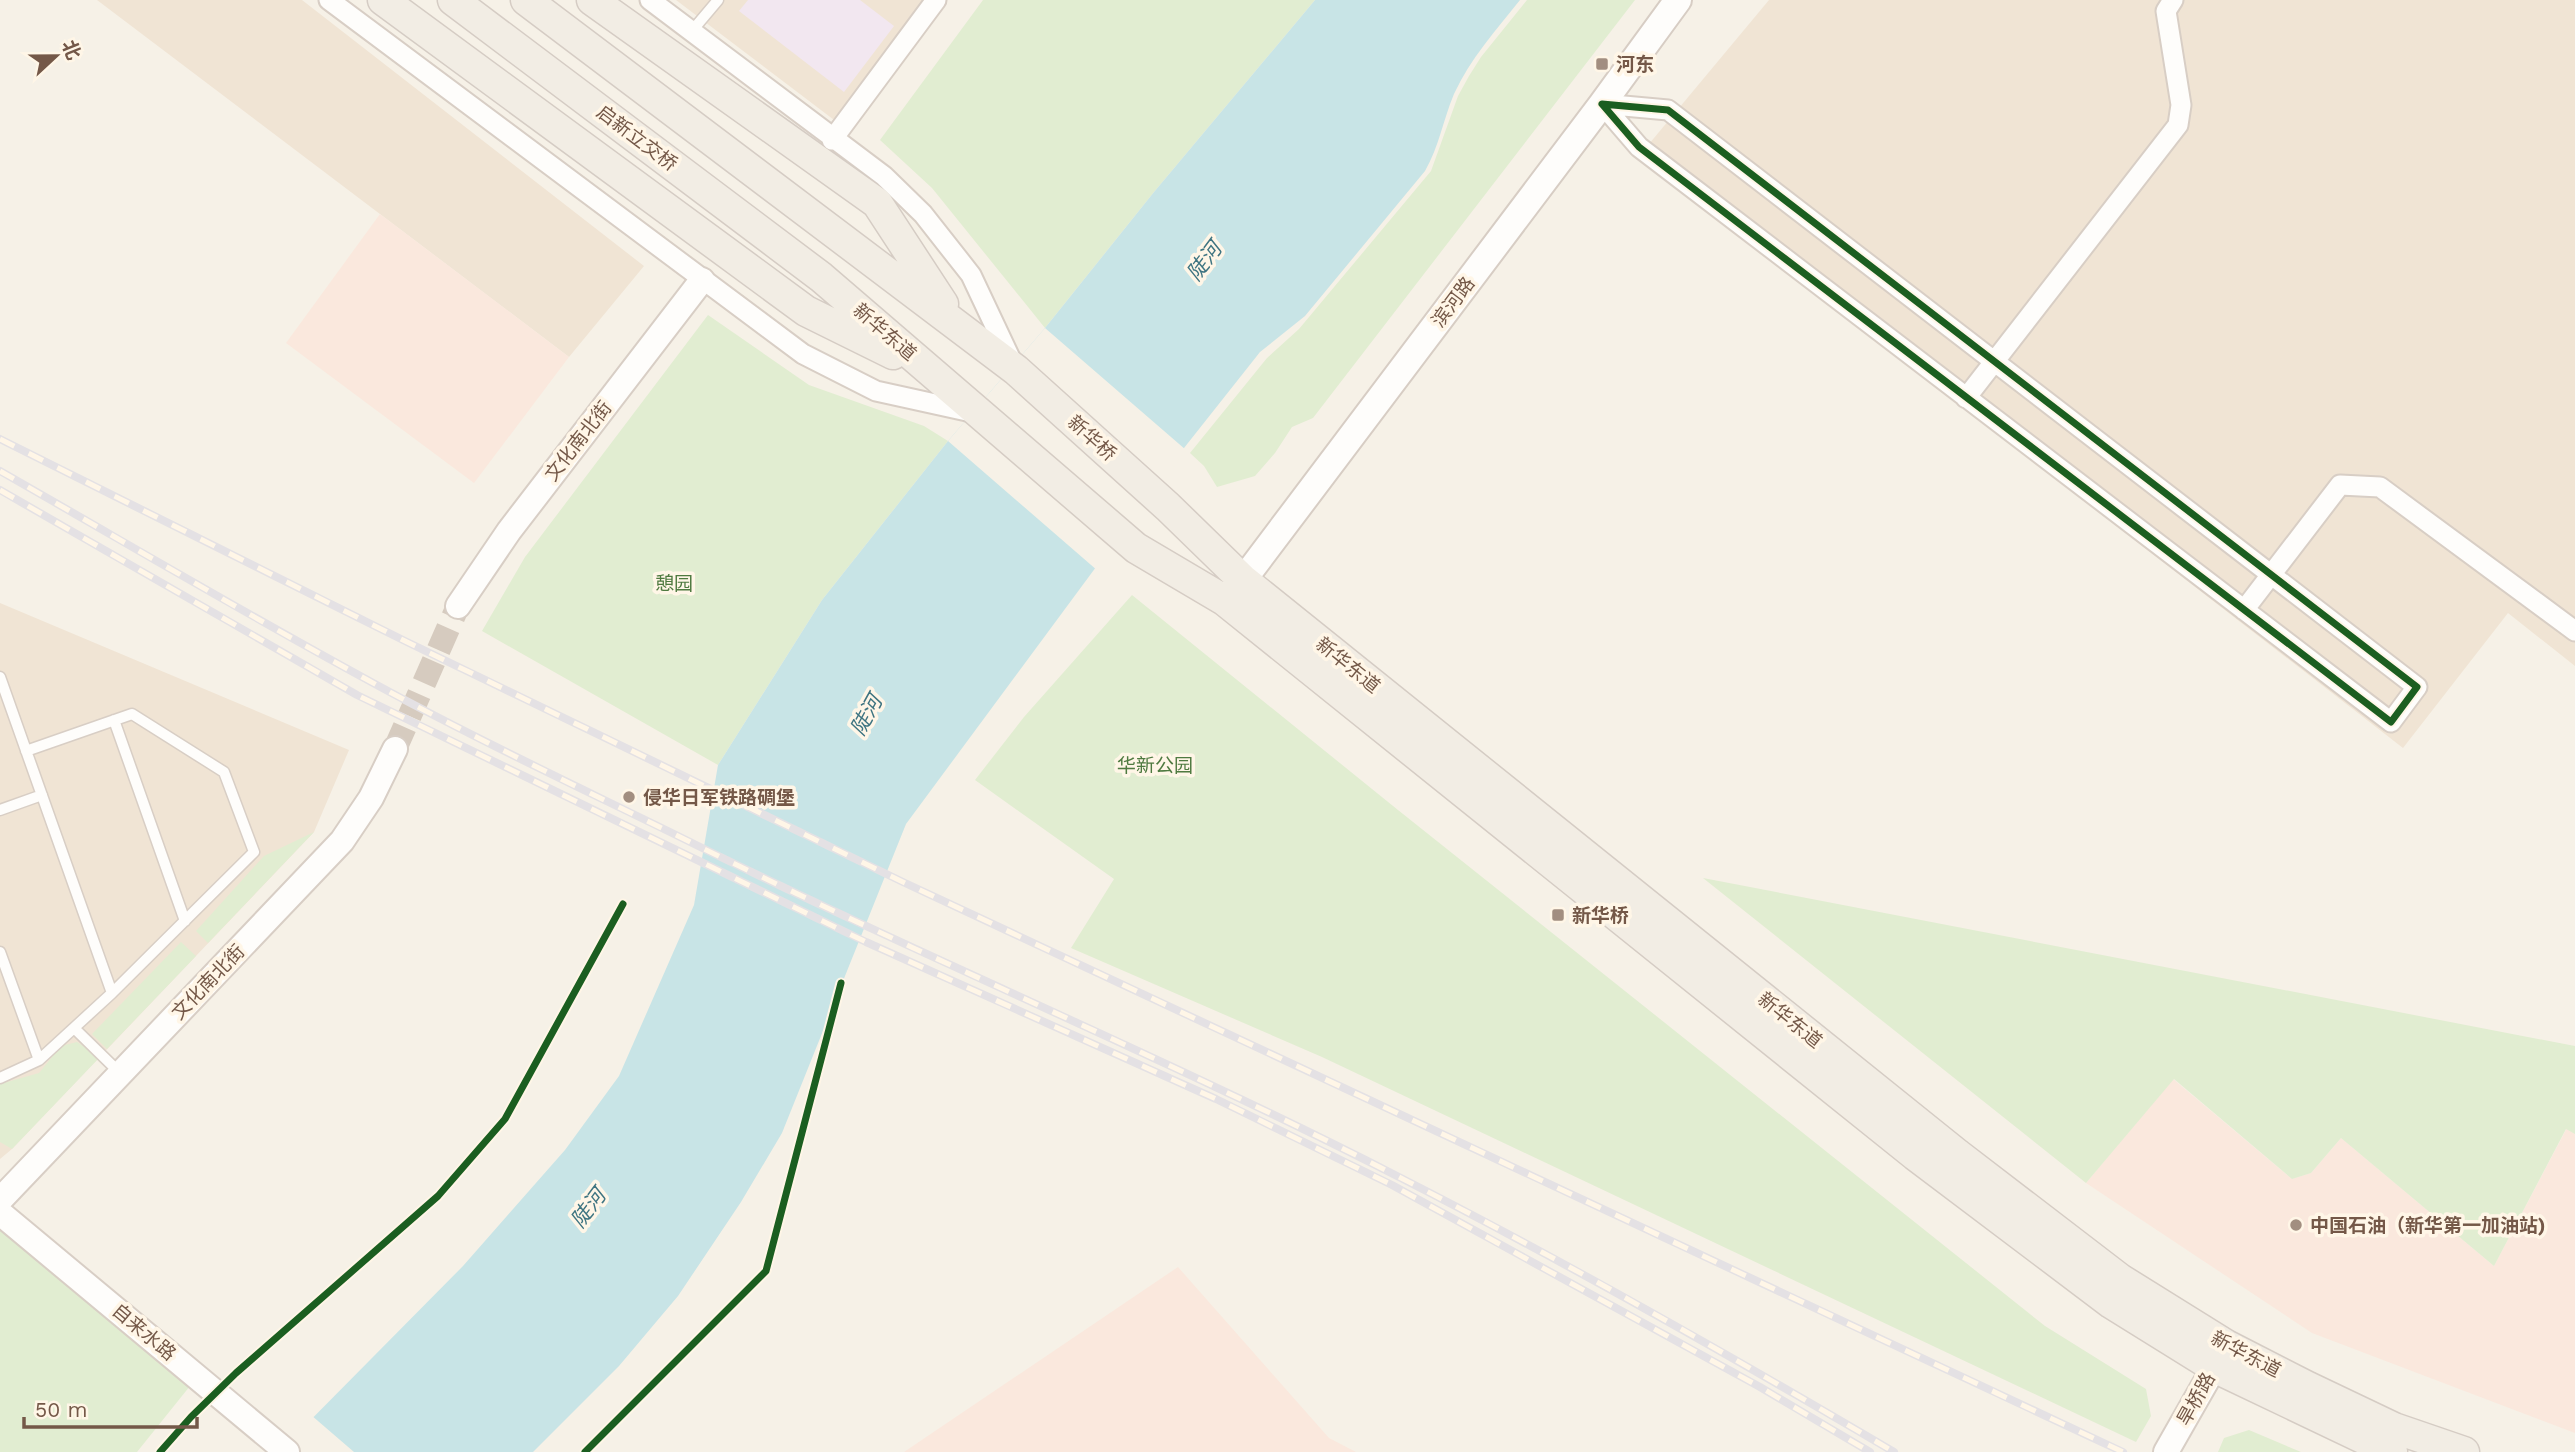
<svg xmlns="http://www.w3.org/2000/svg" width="2575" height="1452" viewBox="0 0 2575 1452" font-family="'Work Sans','Noto Sans SC',sans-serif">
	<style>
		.residential { fill: #f0e4d4 }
		.commercial { fill: #fae8dd }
		.education { fill: #f2e7f0 }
		.green { fill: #e1edd1 }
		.water { fill: #c8e4e6 }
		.pier { fill: #f6f1e7 }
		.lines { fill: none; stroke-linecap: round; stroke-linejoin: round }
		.tertiary-tunnel { stroke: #d6cbbf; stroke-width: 24; stroke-dasharray: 24 12; stroke-linecap: butt }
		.service-casing { stroke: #d8cec5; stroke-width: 13 }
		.minor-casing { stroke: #d8cec5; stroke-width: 23 }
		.tertiary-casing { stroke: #d8cec5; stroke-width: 28 }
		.secondary-casing { stroke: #d7cdc4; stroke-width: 30 }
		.primary-casing { stroke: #d5ccc4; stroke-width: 33 }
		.service { stroke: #fefdfb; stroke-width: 10 }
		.minor { stroke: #fefdfb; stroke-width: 19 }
		.tertiary { stroke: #fefdfb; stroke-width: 24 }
		.secondary { stroke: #fefdfb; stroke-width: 26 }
		.primary { stroke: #f2ede4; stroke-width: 30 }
		.rail-casing { stroke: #e4e1e4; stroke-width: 8 }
		.rail { stroke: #fff6e7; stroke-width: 5; stroke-dasharray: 16; stroke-linecap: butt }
		.cycleway-casing { stroke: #fff6e7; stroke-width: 11 }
		.cycleway { stroke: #1b5e20; stroke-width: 7 }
		.poi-dot { fill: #a28e80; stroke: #fff6e7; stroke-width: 2.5 }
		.labels { text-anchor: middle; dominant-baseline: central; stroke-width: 7; stroke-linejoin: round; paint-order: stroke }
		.poi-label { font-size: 19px; font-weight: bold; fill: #745848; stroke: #fff6e7; text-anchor: start }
		.street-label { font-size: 19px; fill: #745848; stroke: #fff6e7 }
		.park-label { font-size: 19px; fill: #4f7a40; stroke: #fff6e7 }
		.water-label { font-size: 21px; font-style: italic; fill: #3e7481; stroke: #fff6e7 }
	</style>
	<rect width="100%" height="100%" fill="#f6f1e7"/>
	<!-- residential -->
	<path class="residential" d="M97 0H302L644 266 569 357Z
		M676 0H937L842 126Z
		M1769 0H2575V666L2508 613 2403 748 1639 156Z
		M0 603 349 750 314 832 12 1149 0 1159Z"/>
	<!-- commercial -->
	<path class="commercial" d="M380 214 569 357 474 483 286 343Z
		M2173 1079 2292 1179 2311 1173 2341 1138 2494 1266 2567 1128 2575 1134V1433L2312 1333 2086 1183Z
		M1178 1267 1329 1438 1356 1452H904Z"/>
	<!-- education -->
	<path class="education" d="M748 0H860L894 26 844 92 739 11Z"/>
	<!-- green -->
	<path class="green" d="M983 0H1315L1154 192 1045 328 932 188 880 140Z
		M1527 0H1635L1313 418 1292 427 1275 453 1255 476 1217 487 1204 466 1190 453 1267 358 1299 329 1431 171 1458 96 1469 76 1481 57Z
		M708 315 809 385 924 426 948 441 822 600 718 765 482 631 525 557Z
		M1132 595 1398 810 2045 1326 2146 1389 2151 1416 2136 1442 1322 1057 1071 948 1114 879 975 780 1024 717Z
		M314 832 208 943 196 931 264 856Z
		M1703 878 2575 1046V1134L2566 1129 2494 1266 2341 1138 2311 1173 2292 1179 2174 1079 2086 1183Z
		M181 942 196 956 107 1049 92 1034Z
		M77 1042 100 1057 12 1149 0 1142V1084L39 1073 61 1046Z
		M0 1230 190 1386 137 1452H0Z
		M2249 1430 2301 1452H2218L2224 1438Z"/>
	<!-- water -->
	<path class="water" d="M1315 0H1520C1496 30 1470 59 1454 94 1443 120 1439 147 1425 171L1305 316 1260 352 1184 448 906 824 782 1133 741 1202 678 1296 619 1366 533 1452H279L463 1266 565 1150 619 1076 694 905 718 765 822 600 948 441 1045 328 1154 192Z"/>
	<!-- pier -->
	<path class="pier" d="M1045 328 1186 450 1098 571 948 441Z
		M311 1415 354 1452H276Z"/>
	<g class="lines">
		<!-- tertiary-tunnel -->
		<path class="tertiary-tunnel" d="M395 749 458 606"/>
		<!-- service casing -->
		<g class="service-casing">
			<path id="service" d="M691 32 718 0
				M0 677 112 993
				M114 720 185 921
				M0 810 42 795
				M0 952 39 1060
				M74 1028 121 1074
				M0 1078 39 1060 112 993 254 852 224 772 132 714 26 751"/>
		</g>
		<!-- minor casing -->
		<g class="minor-casing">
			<path id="minor" d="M329 0 803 354 876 391 976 413
				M650 0 884 176 923 214 971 275 1012 362
				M1602 104 1668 110 2417 687 2391 722 1639 147Z
				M832 140 936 0
				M1966 398 2178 125 2181 105 2166 11 2173 0
				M2244 610 2340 485 2380 487 2575 631"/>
		</g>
		<!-- tertiary casing -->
		<g class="tertiary-casing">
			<path id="tertiary" d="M458 606 509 531 702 280
				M0 1200 342 841 371 798 395 749
				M0 1213 287 1452
				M2166 1452 2223 1352"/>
		</g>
		<!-- secondary casing -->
		<g class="secondary-casing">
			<path id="secondary" d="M1230 594 1243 580 1602 104 1678 0"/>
		</g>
		<!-- primary casing -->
		<g class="primary-casing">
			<path id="primary" d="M383 0 806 311 893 354
				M453 0 821 277 1136 548 1224 600 1915 1155 2111 1303 2214 1367 2392 1452
				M526 0 1016 370 1168 507 1243 580 1957 1154 2120 1279 2226 1345 2308 1387 2394 1428 2464 1452
				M592 0 877 203 943 304"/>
		</g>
		<!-- service -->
		<use href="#service" class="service"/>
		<!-- minor -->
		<use href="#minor" class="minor"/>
		<!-- tertiary -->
		<use href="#tertiary" class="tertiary"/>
		<!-- secondary -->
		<use href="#secondary" class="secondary"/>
		<!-- primary -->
		<use href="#primary" class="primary"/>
		<!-- rail casing -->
		<g class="rail-casing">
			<path id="rail" d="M0 439 405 641 905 883 2123 1452
				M0 471C121 540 241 611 364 678 464 733 568 782 670 832 910 952 1159 1054 1397 1176 1566 1262 1731 1356 1894 1452
				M0 490 357 695 866 942 1216 1099 1392 1185 1760 1387 1870 1452"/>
		</g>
		<!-- rail -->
		<use href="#rail" class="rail"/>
		<!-- cycleway casing -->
		<g class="cycleway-casing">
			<path id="cycleway" d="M1602 104 1668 110 2417 687 2391 722 1639 147Z
				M160 1452 191 1417 236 1373 438 1196 505 1119 623 904
				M585 1452 766 1271 841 983"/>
		</g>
		<!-- cycleway -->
		<use href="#cycleway" class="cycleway"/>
	</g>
	<!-- markers -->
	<g class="poi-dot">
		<rect x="1595" y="57" width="14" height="14" rx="3.5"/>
		<circle cx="629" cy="797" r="7"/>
		<rect x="1551" y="908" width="14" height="14" rx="3.5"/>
		<circle cx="2296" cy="1225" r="7"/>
	</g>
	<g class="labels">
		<!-- poi labels -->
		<g class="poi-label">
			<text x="1616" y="64">河东</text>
			<text x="643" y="797">侵华日军铁路碉堡</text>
			<text x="1572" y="915">新华桥</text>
			<text x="2310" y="1225">中国石油（新华第一加油站)</text>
		</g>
		<!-- street labels -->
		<g class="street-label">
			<text transform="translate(637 138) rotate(37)">启新立交桥</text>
			<text transform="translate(1453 302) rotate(-53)">滨河路</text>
			<text transform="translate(885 332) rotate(41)">新华东道</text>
			<text transform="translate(1092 438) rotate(42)">新华桥</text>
			<text transform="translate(578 441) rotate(-52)">文化南北街</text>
			<text transform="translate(1348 665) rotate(39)">新华东道</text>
			<text transform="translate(208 982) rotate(-46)">文化南北街</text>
			<text transform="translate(1790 1020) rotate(39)">新华东道</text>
			<text transform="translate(144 1332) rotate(40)">自来水路</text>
			<text transform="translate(2246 1354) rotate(28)">新华东道</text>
			<text transform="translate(2196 1399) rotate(-61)">旱桥路</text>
		</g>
		<!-- park labels -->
		<g class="park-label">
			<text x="674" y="583">憩园</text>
			<text x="1155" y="765">华新公园</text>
		</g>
		<!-- water labels -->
		<g class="water-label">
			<text transform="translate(1204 261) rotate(-53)">陡河</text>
			<text transform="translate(866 715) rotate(-61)">陡河</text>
			<text transform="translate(588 1208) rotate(-53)">陡河</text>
		</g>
	</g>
	<!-- north arrow -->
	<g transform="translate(56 56) rotate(68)" stroke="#fff6e7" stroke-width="5" paint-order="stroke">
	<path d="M0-5L12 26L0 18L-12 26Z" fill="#745848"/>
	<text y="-10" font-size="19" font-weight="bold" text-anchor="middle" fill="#745848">北</text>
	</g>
	<!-- scale -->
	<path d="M24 1417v10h173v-10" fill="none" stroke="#745848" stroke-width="3.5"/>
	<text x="35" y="1417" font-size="21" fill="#745848" stroke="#fff6e7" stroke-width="5" paint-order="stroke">50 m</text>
</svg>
